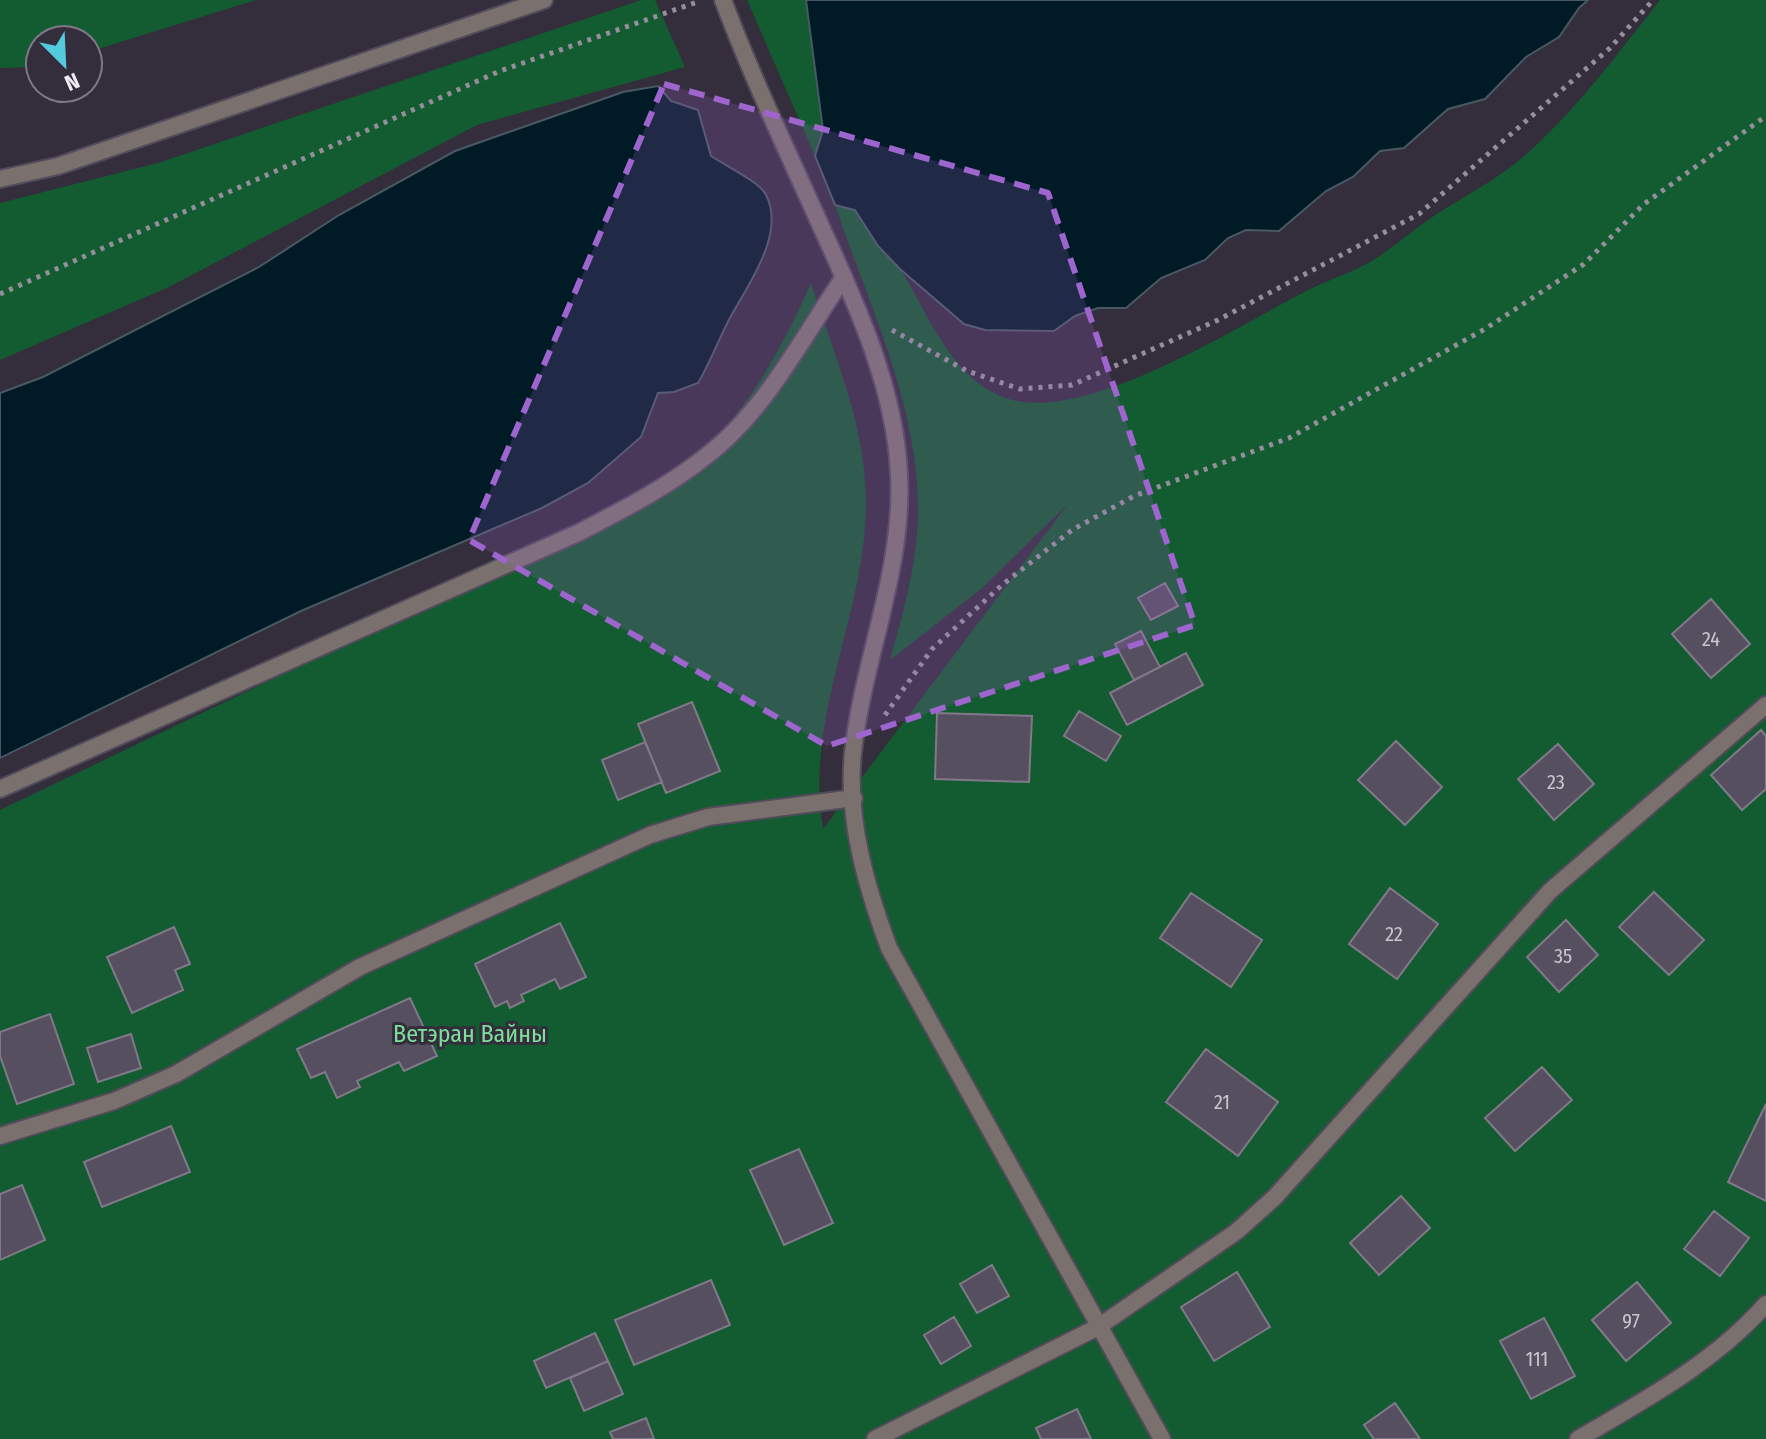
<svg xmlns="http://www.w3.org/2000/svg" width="1766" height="1439" viewBox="0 0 1766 1439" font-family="'Fira Sans Condensed',sans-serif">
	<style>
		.green { fill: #135b30 }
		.water { fill: #001b25; stroke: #485963; stroke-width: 2 }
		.building { fill: #564f5f; stroke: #81798a; stroke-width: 2 }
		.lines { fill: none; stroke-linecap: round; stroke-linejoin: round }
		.lane-casing { stroke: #524b5a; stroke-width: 20 }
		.street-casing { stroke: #524b5a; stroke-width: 20 }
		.path { stroke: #958f9b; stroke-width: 5; stroke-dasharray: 4 6; stroke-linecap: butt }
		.lane { stroke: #7a716e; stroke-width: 16 }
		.street { stroke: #7a716e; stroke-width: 16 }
		.marked { fill: #9e65cf; fill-opacity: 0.2; stroke: #9e65cf; stroke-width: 6; stroke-dasharray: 16 10; stroke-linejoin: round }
		.labels { text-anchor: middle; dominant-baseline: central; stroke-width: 6; stroke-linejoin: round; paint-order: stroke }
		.number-label { font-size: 20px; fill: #cac4d0 }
		.park-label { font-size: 24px; fill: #7cdf9b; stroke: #342d3c }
	</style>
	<rect width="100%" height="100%" fill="#342d3c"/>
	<!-- green -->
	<path class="green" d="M0 0H256L88 52V40H40V67L0 68Z
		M641 0H655L685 67 477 125 169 287 0 360V203L158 163Z
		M747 0H806L823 130 815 156Z
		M1660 0H1766V1439H0V810L281 675 631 516C720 450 767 383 811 283 834 355 867 428 866 506 865 615 804 718 823 829L1068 504 981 589 890 660C903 615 917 564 918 516 920 407 869 306 835 205L855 210C863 221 870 233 878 245 885 255 895 262 902 272 930 317 953 382 1009 399 1088 423 1239 325 1310 289 1333 278 1360 270 1381 255 1401 241 1419 225 1440 212 1465 196 1493 181 1516 163 1572 116 1615 57 1660 0Z"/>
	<!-- water -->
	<path class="water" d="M806 0H1588L1579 8 1559 37 1526 57 1485 99 1448 109 1404 148 1380 151 1353 177 1326 191 1279 231 1246 230 1228 238 1205 260 1161 278 1126 308H1098L1075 316 1054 331 985 330 964 324 900 269 878 246 855 210 835 205 815 156 823 130Z
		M658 86 671 101 698 110 711 156C724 165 760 182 766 195 786 233 748 285 731 316 719 338 711 361 698 383L674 392 658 393 641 437 588 483 542 508 301 611 0 758V393L43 377 259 267 339 215 455 151 623 92Z"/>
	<!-- building -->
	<path class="building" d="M1165 583 1178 606 1151 620 1138 598Z
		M1711 599 1750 644 1711 678 1672 634Z
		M1141 631 1160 667 1134 680 1115 644Z
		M1186 653 1203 685 1127 725 1110 693Z
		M692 702 720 771 666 793 638 724Z
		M1079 711 1121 736 1106 761 1064 736Z
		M937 713 1032 716 1029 782 935 779Z
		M1761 730 1766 736V789L1742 810 1711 775Z
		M1396 741 1442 787 1405 825 1358 780Z
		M645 742 662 782 618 800 602 760Z
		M1558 744 1594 784 1554 820 1518 779Z
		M1390 888 1438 924 1397 979 1349 944Z
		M1654 892 1704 940 1669 975 1619 927Z
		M1191 893 1262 940 1231 987 1160 938Z
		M1566 920 1598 955 1559 992 1527 957Z
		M560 923 586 977 560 989 555 979 521 995 524 1001 510 1008 507 1001 495 1007 475 964Z
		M174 927 190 964 175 970 183 990 132 1013 107 957Z
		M410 998 437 1056 404 1071 399 1062 357 1081 360 1087 337 1098 325 1072 311 1078 297 1049Z
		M50 1014 74 1084 17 1104 0 1056V1032Z
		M131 1034 141 1068 98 1082 87 1048Z
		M1206 1049 1278 1102 1238 1156 1166 1102Z
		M1542 1067 1572 1100 1515 1151 1485 1118Z
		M1766 1104V1201L1728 1182Z
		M171 1126 190 1172 102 1207 84 1162Z
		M799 1149 833 1223 784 1245 750 1170Z
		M22 1185 45 1240 0 1260V1194Z
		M1401 1196 1430 1228 1379 1275 1350 1243Z
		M1714 1211 1749 1238 1720 1276 1684 1249Z
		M992 1265 1009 1296 977 1313 960 1284Z
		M1237 1272 1270 1327 1214 1361 1181 1307Z
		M711 1280 730 1325 634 1365 615 1320Z
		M1637 1282 1671 1323 1626 1361 1592 1320Z
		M954 1317 971 1346 941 1364 924 1335Z
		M1544 1318 1575 1376 1531 1399 1500 1341Z
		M595 1333 608 1361 546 1388 534 1361Z
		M608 1361 623 1394 584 1411 570 1378Z
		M1395 1403 1420 1439H1374L1364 1425Z
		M1077 1409 1091 1439H1041L1036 1428Z
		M646 1418 654 1439H613L610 1432Z"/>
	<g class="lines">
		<!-- lane casing -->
		<g class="lane-casing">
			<path id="lane" d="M0 1136 114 1101 176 1074 360 967 650 835 708 817 854 798
				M875 1439 1098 1327 1236 1232 1275 1197 1550 891 1766 705
				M1578 1439C1645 1400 1715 1362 1766 1304"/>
		</g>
		<!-- street casing -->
		<g class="street-casing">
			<path id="street" d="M723 0C751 75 786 148 819 222 855 301 895 386 899 474 904 570 863 659 853 753 846 818 867 889 889 948L1162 1439
				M0 179 58 166 544 0
				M0 789 578 533C622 510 666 488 705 457 765 412 802 338 844 277"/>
		</g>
		<!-- path -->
		<path class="path" d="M0 294 500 71 700 1
			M892 330 967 371 1020 389 1072 385 1218 320 1419 214 1610 48 1653 0
			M885 715 932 649 1002 585 1072 530 1134 496 1289 438 1485 329 1584 264 1644 204 1766 116"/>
		<!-- lane -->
		<use href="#lane" class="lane"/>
		<!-- street -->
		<use href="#street" class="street"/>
	</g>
	<!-- marked area -->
	<path class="marked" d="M664 84 1048 193 1195 625 827 746 469 540Z"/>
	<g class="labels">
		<!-- number labels -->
		<g class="number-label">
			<text x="1711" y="639">24</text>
			<text x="1556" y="782">23</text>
			<text x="1394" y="934">22</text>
			<text x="1563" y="956">35</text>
			<text x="1222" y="1102">21</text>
			<text x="1631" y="1321">97</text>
			<text x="1537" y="1359">111</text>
		</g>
		<!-- park labels -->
		<g class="park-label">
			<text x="470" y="1034">Ветэран Вайны</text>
		</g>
	</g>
	<!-- north arrow -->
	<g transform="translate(64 64) rotate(156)"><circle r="38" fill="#342d3c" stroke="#7f7986" stroke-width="2"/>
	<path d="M0-6L14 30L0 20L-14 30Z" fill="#54cadd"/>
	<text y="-12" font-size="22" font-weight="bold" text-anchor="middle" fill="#f0ebf5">N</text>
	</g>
</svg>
